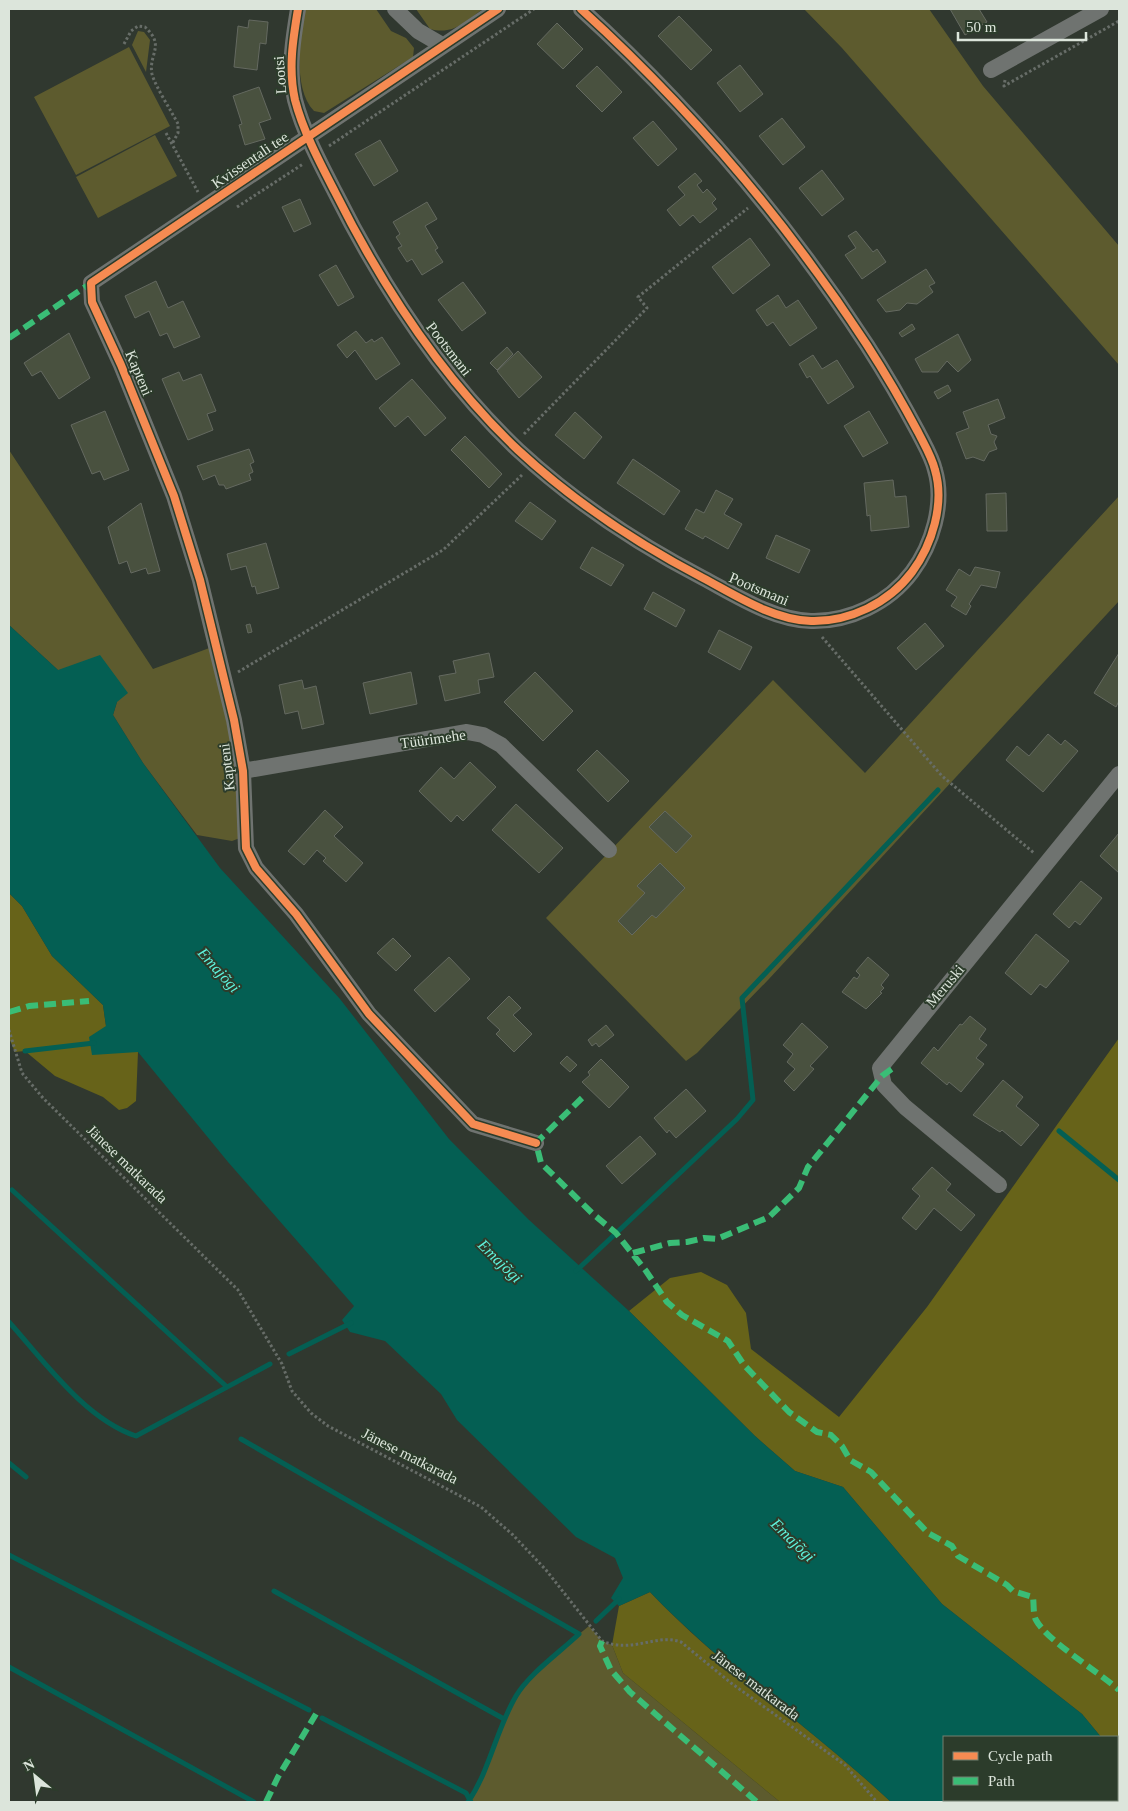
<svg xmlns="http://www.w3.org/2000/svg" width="1128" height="1811" viewBox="0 0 1128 1811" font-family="'Times New Roman',serif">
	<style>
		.green { fill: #5d5b2e }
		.forest { fill: #676319 }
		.water { fill: #045f53 }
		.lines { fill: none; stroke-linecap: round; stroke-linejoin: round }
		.stream { stroke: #045f53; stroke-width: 5 }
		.building { fill: #49513f; stroke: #646960 }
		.path { stroke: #676d68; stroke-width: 3; stroke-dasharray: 2.5 2.5; stroke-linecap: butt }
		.minor { stroke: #6f7370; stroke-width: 16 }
		.quiet { stroke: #3abd76; stroke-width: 6; stroke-dasharray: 12 6; stroke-linecap: butt }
		.cycleway-casing { stroke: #2c3c2b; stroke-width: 11 }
		.cycleway { stroke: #f68b52; stroke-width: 8 }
		.labels { text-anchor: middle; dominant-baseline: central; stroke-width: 4; stroke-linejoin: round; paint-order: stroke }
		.street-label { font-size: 15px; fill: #dce5db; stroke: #2c3c2b }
		.water-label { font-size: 16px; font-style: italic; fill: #5ef3dd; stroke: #2c3c2b }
	</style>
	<rect width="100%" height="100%" fill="#30382f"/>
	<!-- green -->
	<path class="green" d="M303 9H376L391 31 406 38 414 48 413 57 324 113 314 111C292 88 301 38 303 9Z
		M416 9H483C464 22 454 35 430 29Z
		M804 9H929L983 86 1119 246V365L842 48Z
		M138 31 144 32 150 40 146 72 132 45Z
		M129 47 170 126 76 175 34 97Z
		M155 135 177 176 98 218 76 177Z
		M9 450 153 669 212 647 236 769 240 838 232 841 197 835 143 763 113 715 117 702 58 670 9 625Z
		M1119 496V601L768 980 697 1053 686 1061 546 918 773 680 865 773Z
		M589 1626 602 1641 612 1645 623 1673 780 1802H468C490 1769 494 1726 517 1694 535 1668 565 1646 589 1626Z"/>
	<!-- forest -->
	<path class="forest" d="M9 893 22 906 52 956 103 1005 106 1026 138 1052 136 1101 127 1108 119 1110 103 1097 55 1076 25 1051 15 1052 9 1038Z
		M1119 1038V1750L1117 1749V1737H1101L1082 1714 942 1604 843 1487 795 1471 755 1436 629 1311 670 1278 701 1272 727 1285 746 1313 751 1349 839 1417 927 1307Z
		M650 1592C723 1669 813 1729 891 1802H780L623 1673 612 1645 619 1606Z"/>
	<!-- water -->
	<path class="water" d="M9 625 58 670 100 655 128 693 117 702 113 715 143 763 220 868 340 999 449 1139 528 1219 629 1311 755 1436 795 1471 843 1487 942 1604 1082 1714 1101 1737H944V1800H1117V1749L1119 1750V1802H891C813 1729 724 1669 650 1592L619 1606 611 1598 623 1578 615 1558 576 1537 457 1420 441 1394 385 1341 350 1332 342 1320 354 1306 228 1162 138 1052 92 1055 89 1037 106 1026 103 1005 52 956 22 906 9 893Z"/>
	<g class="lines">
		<!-- stream -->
		<path class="stream" d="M25 1051 94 1043
			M1059 1131 1119 1180
			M12 1190 227 1387
			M576 1271 737 1119 753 1100 742 998 938 790
			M9 1322C44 1361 85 1419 136 1436L270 1364
			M289 1354 351 1323
			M241 1439 579 1634C560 1652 529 1674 516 1696 496 1730 490 1770 468 1802
			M9 1463 26 1477
			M9 1555 309 1710
			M274 1591 504 1719
			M596 1621 619 1599
			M9 1667 254 1802
			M322 1718 466 1793 471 1802"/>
	</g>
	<!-- building -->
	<path class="building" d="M950 9H979L987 22 965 35Z
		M679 16 712 50 691 70 658 36Z
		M249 20 268 22 266 44 260 43 257 70 234 67 238 26 248 28Z
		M557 23 583 49 563 69 537 44Z
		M740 65 763 94 740 112 717 83Z
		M597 66 622 92 602 112 576 86Z
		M259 87 271 119 259 123 265 139 245 145 239 125 242 124 233 96Z
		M782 118 805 147 783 165 759 136Z
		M653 121 677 149 658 166 633 138Z
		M380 140 398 171 374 186 355 154Z
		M822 170 844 199 822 216 799 188Z
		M695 173 702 181 697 185 703 193 707 189 716 199 712 203 717 209 700 223 693 215 680 226 667 210 685 195 678 187Z
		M300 199 311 224 294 232 282 207Z
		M427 202 437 219 425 226 438 248 435 250 443 262 422 275 412 259 407 262 398 248 402 246 396 237 400 234 393 222Z
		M856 231 873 252 877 249 886 262 862 279 845 255 856 248 848 236Z
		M750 238 770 265 733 294 712 267Z
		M336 265 354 297 338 306 319 275Z
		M926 269 935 283 929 286 933 292 917 304 907 303 900 310 886 312 877 300Z
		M156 281 168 308 183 301 200 337 174 348 167 333 160 336 149 311 135 318 125 296Z
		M463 282 486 313 462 331 438 300Z
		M778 295 786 308 798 300 817 328 790 346 773 322 767 326 756 310Z
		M912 324 915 329 902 337 899 333Z
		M356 331 366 343 372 339 374 342 382 337 400 364 376 380 355 350 347 358 337 345Z
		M69 333 90 378 59 399 41 371 32 376 24 363Z
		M958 334 971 360 958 372 947 361 938 372H922L915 359Z
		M507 347 513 354 497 370 490 363Z
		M518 351 542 377 519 398 497 371Z
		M813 355 822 369 837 360 854 387 828 404 810 376 807 378 799 364Z
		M179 372 183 381 201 374 216 411 207 414 213 430 188 440 162 379Z
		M412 379 446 418 425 436 408 416 395 427 379 408Z
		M948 385 951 391 938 399 934 392Z
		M998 399 1005 418 988 425 991 434 997 436 994 442 997 449 989 452 984 461 973 457 966 459 956 433 969 428 963 412Z
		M105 411 129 470 104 480 100 471 92 474 71 425Z
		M869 411 888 443 863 457 844 426Z
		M575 412 602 437 584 459 555 435Z
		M465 436 502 474 489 488 451 450Z
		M249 449 254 462 250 464 253 472 249 474 251 480 226 489 224 485H219L215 475 203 480 197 466Z
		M633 459 680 491 664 515 617 483Z
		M893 480 895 497 906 496 909 527 871 531 870 515 867 516 864 483Z
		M716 490 733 499 724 514 742 524 728 549 705 536 703 539 685 529 696 509 704 513Z
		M1006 493 1007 531H987L986 494Z
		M530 502 556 521 542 540 515 521Z
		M141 503 160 571 148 574 146 568 131 573 127 561 119 564 108 527Z
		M776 535 810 550 799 573 766 558Z
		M266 543 279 588 257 594 255 586 252 587 246 566 231 570 227 554Z
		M592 547 624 565 611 586 580 568Z
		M975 567 1000 572 996 588 981 585 969 604 971 606 966 615 951 606 957 597 946 590 959 569 970 576Z
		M653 592 685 610 676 627 644 609Z
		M925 623 944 646 916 670 897 648Z
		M250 624 252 632 248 633 246 625Z
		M719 630 752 647 740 670 708 652Z
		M489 653 494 677 478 680 480 693 445 701 439 676 456 673 453 661Z
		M1119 653V701L1116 707 1094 693Z
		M411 672 417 704 370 714 363 683Z
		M535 672 573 711 543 741 504 702Z
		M302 680 304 689 316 686 324 724 302 729 298 711 285 714 279 685Z
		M1048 734 1061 745 1065 740 1078 751 1043 792 1006 760 1017 746 1029 756Z
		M597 750 629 781 608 802 577 770Z
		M470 762 496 787 463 821 457 815 451 822 419 791 441 767 454 779Z
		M516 804 563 848 539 873 492 830Z
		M325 810 343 827 334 836 363 863 346 882 323 861 326 858 317 850 304 865 288 851Z
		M665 811 692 836 676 853 649 827Z
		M1119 833V873L1100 856Z
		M660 863 685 888 656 918 652 915 632 935 618 921 645 893 637 886Z
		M1081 881 1102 898 1080 925 1075 921 1069 928 1053 914Z
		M1036 934 1069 961 1046 988 1040 984 1031 995 1005 973Z
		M393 938 411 956 396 971 377 953Z
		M449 957 470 979 435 1012 414 990Z
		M868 957 889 975 881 985 884 988 880 992 882 993 866 1009 842 992 854 977 857 979 860 975 856 971Z
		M509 996 521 1008 513 1015 532 1034 514 1052 496 1034 500 1030 487 1018Z
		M970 1016 986 1029 979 1039 987 1045 976 1058 984 1064 961 1092 949 1082 947 1085 921 1063 934 1047 938 1051 960 1024 962 1025Z
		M802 1023 828 1047 810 1066 814 1069 794 1091 784 1081 795 1069 787 1062 793 1054 783 1045Z
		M606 1025 614 1035 599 1047 596 1043 592 1046 588 1040Z
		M567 1056 577 1065 570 1072 560 1063Z
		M601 1059 629 1087 609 1108 582 1082 590 1075 588 1072Z
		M1003 1080 1023 1097 1016 1106 1039 1125 1021 1146 1002 1130 1000 1132 973 1115Z
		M686 1089 706 1111 676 1138 669 1130 667 1133 654 1118Z
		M640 1136 656 1154 622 1184 606 1166Z
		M932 1167 951 1184 946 1190 975 1215 961 1231 934 1208 916 1230 902 1218 920 1196 912 1189Z"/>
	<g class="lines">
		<!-- path -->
		<path class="path" d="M124 44 131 31 138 26 145 27C166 46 148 54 152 74 155 86 172 112 178 124V133L172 144
			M1005 80 1004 86 1119 21
			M166 133 198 192
			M329 146 534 9
			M237 207 303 164
			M524 434 647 308 638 297 748 208
			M822 637 942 776 1034 853
			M238 672 443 550 523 474
			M9 1030 22 1073 43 1098 238 1290 282 1364 292 1391 311 1413 328 1426 481 1507 513 1535 546 1570 602 1641C633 1654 656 1633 681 1642L731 1683 845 1765 877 1802"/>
		<!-- minor -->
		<path class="minor" d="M298 9C293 39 288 69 295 100 303 131 320 163 335 192 382 286 441 377 518 450 573 501 636 543 703 578 735 595 773 620 811 621 849 622 889 603 912 572 932 545 945 504 935 470 932 457 924 444 918 432 902 402 885 373 867 345 786 221 691 109 581 9
			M395 9 418 31 442 45
			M498 9 91 283 92 302 121 365 174 496 200 580 234 720 243 771 246 848 256 868 296 914 369 1014 473 1124 536 1143
			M991 70 1101 9
			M243 771 467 732 483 735 501 745 609 850
			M999 1185 905 1107 884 1085 880 1068 1119 774"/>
		<!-- quiet -->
		<path class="quiet" d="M9 338 91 283
			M9 1012 29 1006 89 1001
			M9 1038H10
			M582 1098 536 1143 541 1163 593 1214 616 1233 646 1271 667 1302 682 1315 728 1341 744 1365 789 1412 817 1432 831 1435 842 1446 850 1460 871 1472 928 1533 952 1546 958 1556 1007 1585 1013 1591 1033 1597C1034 1604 1033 1615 1036 1620 1047 1641 1099 1672 1119 1690
			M633 1253 670 1243 687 1242 704 1238 717 1239 769 1217 799 1188 808 1167 882 1076 893 1068
			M602 1641 600 1646 611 1670 630 1692 757 1802
			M266 1802 278 1777 316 1714"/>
		<!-- cycleway casing -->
		<g class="cycleway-casing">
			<path id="cycleway" d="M298 9C293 39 288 69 295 100 303 131 320 163 335 192 382 286 441 377 518 450 573 501 636 543 703 578 735 595 773 620 811 621 849 622 889 603 912 572 932 545 945 504 935 470 932 457 924 444 918 432 902 402 885 373 867 345 786 221 691 109 581 9
				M498 9 91 283 92 302 121 365 174 496 200 580 234 720 243 771 246 848 256 868 296 914 369 1014 473 1124 536 1143"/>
		</g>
		<!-- cycleway -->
		<use href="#cycleway" class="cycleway"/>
	</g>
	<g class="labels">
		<!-- street labels -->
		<g class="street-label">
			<text transform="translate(280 75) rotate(-94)">Lootsi</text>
			<text transform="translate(250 160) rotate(-34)">Kvissentali tee</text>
			<text transform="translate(449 349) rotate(52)">Pootsmani</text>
			<text transform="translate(139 373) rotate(67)">Kapteni</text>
			<text transform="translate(759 589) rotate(23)">Pootsmani</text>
			<text transform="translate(433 739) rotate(-8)">Tüürimehe</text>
			<text transform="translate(227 767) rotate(-97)">Kapteni</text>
			<text transform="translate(945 986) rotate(-50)">Meruski</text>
			<text transform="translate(127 1164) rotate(44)">Jänese matkarada</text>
			<text transform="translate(410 1456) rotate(27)">Jänese matkarada</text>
			<text transform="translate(756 1685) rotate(37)">Jänese matkarada</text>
		</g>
		<!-- water labels -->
		<g class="water-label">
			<text transform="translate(219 970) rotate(48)">Emajõgi</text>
			<text transform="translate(500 1261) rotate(44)">Emajõgi</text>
			<text transform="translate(793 1540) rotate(44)">Emajõgi</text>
		</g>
	</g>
	<!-- border -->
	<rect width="1128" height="1811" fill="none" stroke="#dce5db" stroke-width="20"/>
	<!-- legend -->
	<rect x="943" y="1736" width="175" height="65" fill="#2c3c2b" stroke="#728071"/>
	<rect x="953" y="1752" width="25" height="8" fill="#f68b52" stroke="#728071"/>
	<text x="988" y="1761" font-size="15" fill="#dce5db">Cycle path</text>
	<rect x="953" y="1777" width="25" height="8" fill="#3abd76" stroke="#728071"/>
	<text x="988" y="1786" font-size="15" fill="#dce5db">Path</text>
	<!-- north arrow -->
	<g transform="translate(35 1776) rotate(331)" stroke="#2c3c2b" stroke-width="4" paint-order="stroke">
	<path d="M0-4L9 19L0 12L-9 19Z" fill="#dce5db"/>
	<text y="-8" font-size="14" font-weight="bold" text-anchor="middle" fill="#dce5db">N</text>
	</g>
	<!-- scale -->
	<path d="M958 32v8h128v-8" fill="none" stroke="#dce5db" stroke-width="2.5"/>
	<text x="966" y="32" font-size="15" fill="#dce5db" stroke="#2c3c2b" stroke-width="4" paint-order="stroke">50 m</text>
</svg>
